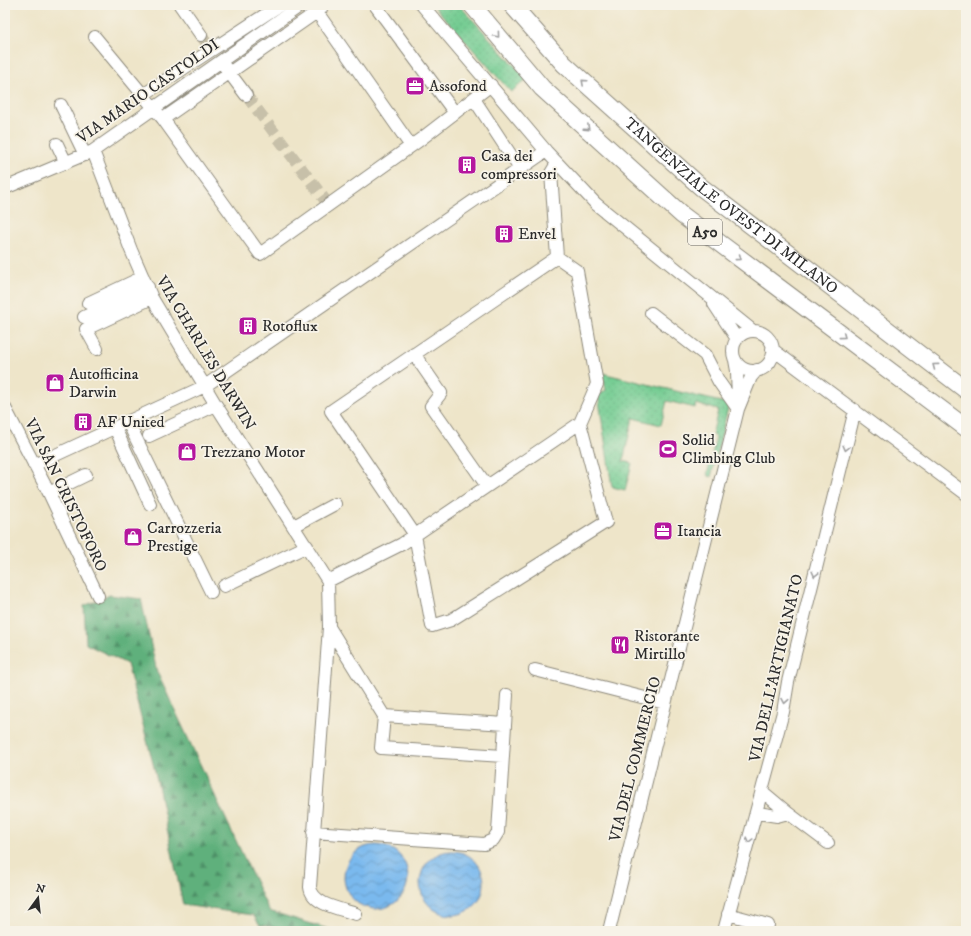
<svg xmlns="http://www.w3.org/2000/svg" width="971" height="936" viewBox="0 0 971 936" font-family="'IM FELL DW Pica',serif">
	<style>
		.grass { fill: url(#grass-dots); stroke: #4f7c5e }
		.forest { fill: url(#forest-firs); stroke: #446e54 }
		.water { fill: url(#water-waves); stroke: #52728c }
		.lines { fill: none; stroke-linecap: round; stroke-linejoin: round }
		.minor-tunnel { stroke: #c7c0a9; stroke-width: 12; stroke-dasharray: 12 6; stroke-linecap: butt }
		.minor-casing { stroke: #8c887a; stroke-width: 14 }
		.highway-casing { stroke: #8c887a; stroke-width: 19 }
		.minor { stroke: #fff; stroke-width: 12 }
		.highway { stroke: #fff; stroke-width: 17 }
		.oneway { stroke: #a0a0a0 }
		.labels { text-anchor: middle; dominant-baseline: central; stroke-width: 3.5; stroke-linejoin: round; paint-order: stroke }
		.shield { fill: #f7f3e8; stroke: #686764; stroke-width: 1 }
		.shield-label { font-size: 15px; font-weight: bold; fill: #2b2b2b }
		.poi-label { font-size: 16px; fill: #2b2b2b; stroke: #f7f3e8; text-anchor: start }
		.street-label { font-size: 16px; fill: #2b2b2b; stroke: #f7f3e8 }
	</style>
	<defs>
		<pattern id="grass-dots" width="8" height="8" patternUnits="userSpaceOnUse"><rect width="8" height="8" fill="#73cc92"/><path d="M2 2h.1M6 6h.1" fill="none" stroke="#64af7e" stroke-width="1.8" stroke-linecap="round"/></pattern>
		<pattern id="forest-firs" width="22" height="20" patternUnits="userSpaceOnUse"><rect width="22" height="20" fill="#5eb07c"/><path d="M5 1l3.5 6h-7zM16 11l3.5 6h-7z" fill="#4e8f66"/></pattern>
		<pattern id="water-waves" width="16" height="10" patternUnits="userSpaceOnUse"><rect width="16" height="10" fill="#7ab9ee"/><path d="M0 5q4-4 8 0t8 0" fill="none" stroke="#6497c1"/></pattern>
	</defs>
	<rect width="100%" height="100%" fill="#f7f3e8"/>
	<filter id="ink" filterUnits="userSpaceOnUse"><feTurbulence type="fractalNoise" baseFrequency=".025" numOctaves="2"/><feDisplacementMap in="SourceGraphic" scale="8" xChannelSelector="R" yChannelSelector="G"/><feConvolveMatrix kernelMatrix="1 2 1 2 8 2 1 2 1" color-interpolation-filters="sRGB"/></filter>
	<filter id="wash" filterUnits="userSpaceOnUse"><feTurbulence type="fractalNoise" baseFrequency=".012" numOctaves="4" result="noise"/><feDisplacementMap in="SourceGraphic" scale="16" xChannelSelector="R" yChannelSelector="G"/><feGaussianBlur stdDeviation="0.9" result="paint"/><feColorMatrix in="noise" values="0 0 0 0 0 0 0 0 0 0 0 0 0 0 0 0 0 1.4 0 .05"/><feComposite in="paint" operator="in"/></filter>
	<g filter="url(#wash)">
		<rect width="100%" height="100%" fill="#eee5c9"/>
		<!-- grass -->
		<path class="grass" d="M433 5H459L527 79 511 92Z
			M602 373 729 404 711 477 707 475 716 437 712 435 718 410 696 404 695 408 667 401 661 425 633 418 623 461 632 463 625 490 612 487 598 395 606 390Z"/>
		<!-- forest -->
		<path class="forest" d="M110 595 141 599 157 672 269 911 335 931H299L260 925 253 915 183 905 155 771 127 664 86 644 84 606Z"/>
		<!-- water -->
		<path class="water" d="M344 877a32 32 0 1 1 64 0a32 32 0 1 1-64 0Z
			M420 883a32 32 0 1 1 64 0a32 32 0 1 1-64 0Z"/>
	</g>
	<g filter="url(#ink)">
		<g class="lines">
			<!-- minor-tunnel -->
			<path class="minor-tunnel" d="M201 35 209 47
				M246 95 325 200"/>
			<!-- minor casing -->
			<g class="minor-casing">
				<path id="minor" d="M180 5 201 35
					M312 5 411 146
					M375 5 455 113
					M422 5 546 151 596 204 753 331
					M95 37 163 119 260 254 421 139 491 85
					M225 67 246 95
					M143 95 280 5
					M474 99 520 169
					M61 105 85 155
					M163 119 321 9
					M57 144 66 163
					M93 151 131 250 152 298 216 405 328 581 329 627 310 887C312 905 342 909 356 914
					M5 188 93 151 301 5
					M557 257 577 271 597 384 580 423
					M88 303 143 277
					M714 304 737 339
					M651 313 705 355 719 382 738 409
					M84 317 148 287
					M733 351a20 20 0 1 1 40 0a20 20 0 1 1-40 0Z
					M97 349 86 329 152 298
					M772 349 966 494
					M414 354 441 393 431 406 487 486
					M735 360 737 371 738 401
					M5 408 49 493 98 596
					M128 422 211 592
					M115 428 150 504
					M149 436 216 405
					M34 465 205 386 546 151
					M49 493 86 475
					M294 526 335 504
					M328 581 402 544 580 423 606 522 451 620 432 626 415 535 331 411 557 257 551 173 557 163
					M224 586 307 546
					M329 627 384 716 505 724
					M535 670 665 703
					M384 716 381 748 503 756
					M757 813 777 816 788 813 763 792
					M788 813 828 843
					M313 832 484 844 493 840 498 832 507 695
					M728 914 768 925 766 931
					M609 931 738 409 751 377 757 370
					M724 931 783 712 788 682 855 410"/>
			</g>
			<!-- highway casing -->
			<g class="highway-casing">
				<g id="highway">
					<path d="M472 5 542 88 682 215 966 428"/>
					<path id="s1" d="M512 5 564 64 701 187 966 390"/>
				</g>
			</g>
			<!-- minor -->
			<use href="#minor" class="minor"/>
			<!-- highway -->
			<use href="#highway" class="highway"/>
		</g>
		<!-- one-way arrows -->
		<defs><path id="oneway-chevron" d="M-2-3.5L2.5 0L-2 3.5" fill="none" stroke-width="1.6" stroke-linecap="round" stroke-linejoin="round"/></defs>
		<g class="oneway">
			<use href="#oneway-chevron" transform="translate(497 35) rotate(50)"/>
			<use href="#oneway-chevron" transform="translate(584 82) rotate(-138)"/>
			<use href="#oneway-chevron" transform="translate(587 128) rotate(42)"/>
			<use href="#oneway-chevron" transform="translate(739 258) rotate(37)"/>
			<use href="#oneway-chevron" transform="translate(843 336) rotate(37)"/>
			<use href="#oneway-chevron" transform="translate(935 366) rotate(-143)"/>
			<use href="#oneway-chevron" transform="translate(846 448) rotate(104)"/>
			<use href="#oneway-chevron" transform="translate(815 574) rotate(104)"/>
			<use href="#oneway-chevron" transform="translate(785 701) rotate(100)"/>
			<use href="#oneway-chevron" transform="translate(749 840) rotate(105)"/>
		</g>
	</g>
	<!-- icons -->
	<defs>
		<g id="office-square" transform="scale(1)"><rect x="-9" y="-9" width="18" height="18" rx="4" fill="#b5179e" stroke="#f7f3e8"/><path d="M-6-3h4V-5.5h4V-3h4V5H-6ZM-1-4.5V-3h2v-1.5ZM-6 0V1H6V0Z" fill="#fff"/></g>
		<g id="building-square" transform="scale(1)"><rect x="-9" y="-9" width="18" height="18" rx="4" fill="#b5179e" stroke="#f7f3e8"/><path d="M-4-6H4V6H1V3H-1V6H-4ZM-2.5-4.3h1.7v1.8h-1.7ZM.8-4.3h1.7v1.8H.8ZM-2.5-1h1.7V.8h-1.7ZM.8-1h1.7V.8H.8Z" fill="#fff"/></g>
		<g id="shop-square" transform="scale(1)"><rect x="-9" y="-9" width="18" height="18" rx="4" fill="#b5179e" stroke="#f7f3e8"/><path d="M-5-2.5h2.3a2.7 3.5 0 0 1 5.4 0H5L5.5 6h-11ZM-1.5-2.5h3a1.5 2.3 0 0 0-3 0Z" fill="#fff"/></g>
		<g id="stadium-square" transform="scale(1)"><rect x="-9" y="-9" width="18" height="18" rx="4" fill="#b5179e" stroke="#f7f3e8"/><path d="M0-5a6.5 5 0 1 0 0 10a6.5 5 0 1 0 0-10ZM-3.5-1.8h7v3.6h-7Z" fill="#fff"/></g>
		<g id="restaurant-square" transform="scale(1)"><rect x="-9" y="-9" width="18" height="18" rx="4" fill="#b5179e" stroke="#f7f3e8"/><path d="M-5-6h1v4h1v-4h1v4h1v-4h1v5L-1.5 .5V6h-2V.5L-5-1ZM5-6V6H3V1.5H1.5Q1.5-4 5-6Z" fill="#fff"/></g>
	</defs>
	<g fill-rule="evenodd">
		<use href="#office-square" x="415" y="86"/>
		<use href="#building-square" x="467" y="165"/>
		<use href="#building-square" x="504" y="234"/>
		<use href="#building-square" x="248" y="326"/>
		<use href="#shop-square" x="55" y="383"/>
		<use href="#building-square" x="83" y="422"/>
		<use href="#stadium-square" x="668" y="449"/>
		<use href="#shop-square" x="187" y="452"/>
		<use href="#office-square" x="663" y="531"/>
		<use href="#shop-square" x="133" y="537"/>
		<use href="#restaurant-square" x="620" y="645"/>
	</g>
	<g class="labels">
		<!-- shield labels -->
		<rect class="shield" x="688" y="219" width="34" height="26" rx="3"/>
		<g class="shield-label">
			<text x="705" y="232">A50</text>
		</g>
		<!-- poi labels -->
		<g class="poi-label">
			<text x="429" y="86">Assofond</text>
			<text x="481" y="156">Casa dei<tspan x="481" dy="18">compressori</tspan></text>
			<text x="518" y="234">Envel</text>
			<text x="262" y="326">Rotoflux</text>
			<text x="69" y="374">Autofficina<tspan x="69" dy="18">Darwin</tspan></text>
			<text x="97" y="422">AF United</text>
			<text x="682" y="440">Solid<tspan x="682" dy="18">Climbing Club</tspan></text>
			<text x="201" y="452">Trezzano Motor</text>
			<text x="147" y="528">Carrozzeria<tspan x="147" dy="18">Prestige</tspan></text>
			<text x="677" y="531">Itancia</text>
			<text x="634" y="636">Ristorante<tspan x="634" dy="18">Mirtillo</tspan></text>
		</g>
		<!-- street labels -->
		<g class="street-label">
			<text transform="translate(148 91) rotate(-35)">VIA MARIO CASTOLDI</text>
			<text stroke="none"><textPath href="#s1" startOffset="298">TANGENZIALE OVEST DI MILANO</textPath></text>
			<text transform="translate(206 353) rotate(59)">VIA CHARLES DARWIN</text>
			<text transform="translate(66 495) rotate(64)">VIA SAN CRISTOFORO</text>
			<text transform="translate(776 668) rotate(-77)">VIA DELL'ARTIGIANATO</text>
			<text transform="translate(635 759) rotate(-76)">VIA DEL COMMERCIO</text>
		</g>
	</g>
	<!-- margin -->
	<rect width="971" height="936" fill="none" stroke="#f7f3e8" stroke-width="20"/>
	<!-- north arrow -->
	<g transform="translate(38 898) rotate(15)" stroke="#f7f3e8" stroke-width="3" paint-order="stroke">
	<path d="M0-3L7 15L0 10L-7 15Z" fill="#2b2b2b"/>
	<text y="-6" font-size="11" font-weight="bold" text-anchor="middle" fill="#2b2b2b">N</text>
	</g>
</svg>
